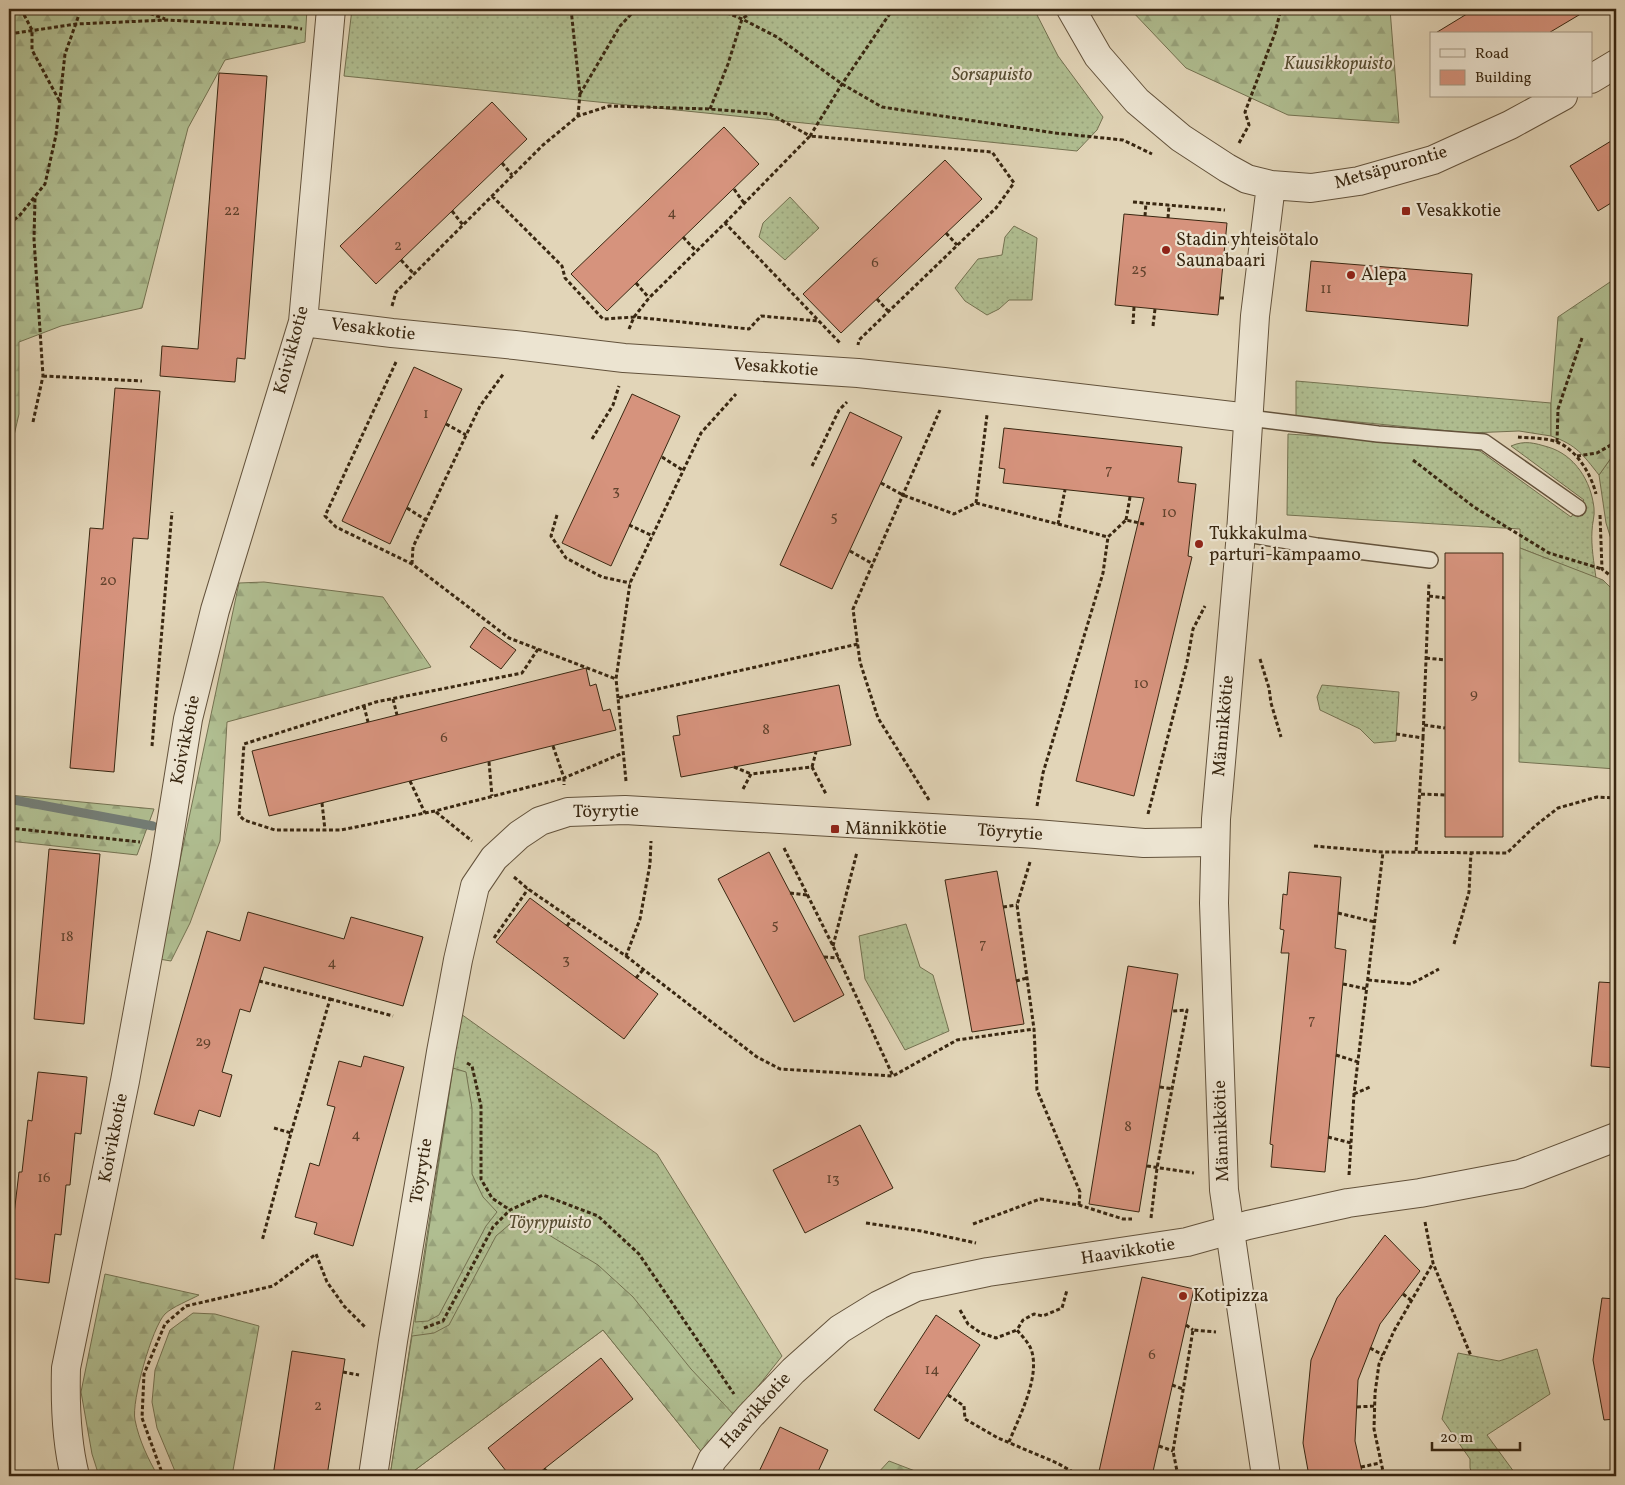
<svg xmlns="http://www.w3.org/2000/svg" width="1625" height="1485" viewBox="0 0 1625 1485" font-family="Vollkorn,serif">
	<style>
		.grass { fill: url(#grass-dots); stroke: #747251 }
		.forest { fill: url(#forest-firs); stroke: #747251 }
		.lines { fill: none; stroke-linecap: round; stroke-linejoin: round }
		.stream { stroke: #737d76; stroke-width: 9 }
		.building { fill: #d6937d; stroke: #392711 }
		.service-casing { stroke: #63523b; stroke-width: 18 }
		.minor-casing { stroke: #63523b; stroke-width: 30 }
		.tertiary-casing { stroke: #63523b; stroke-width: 30 }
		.path { stroke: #392711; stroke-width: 3; stroke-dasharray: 4 2.5; stroke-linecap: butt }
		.service { stroke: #ece4d1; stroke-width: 15 }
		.minor { stroke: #ece4d1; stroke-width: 28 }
		.tertiary { stroke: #ece4d1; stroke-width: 28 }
		.poi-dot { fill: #8f2418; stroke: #ece4d1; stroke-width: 2 }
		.labels { text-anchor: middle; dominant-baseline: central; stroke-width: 4.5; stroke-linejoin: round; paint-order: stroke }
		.number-label { font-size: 15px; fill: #60422c }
		.park-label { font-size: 18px; font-style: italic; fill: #574d31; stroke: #ece4d1 }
		.street-label { font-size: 18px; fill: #392711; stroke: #ece4d1 }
		.poi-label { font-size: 18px; fill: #392711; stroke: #ece4d1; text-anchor: start }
	</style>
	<defs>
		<pattern id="grass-dots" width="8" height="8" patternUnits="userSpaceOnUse" patternTransform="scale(1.25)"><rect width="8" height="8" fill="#b0be91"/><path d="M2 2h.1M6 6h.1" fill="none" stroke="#98a37c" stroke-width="1.8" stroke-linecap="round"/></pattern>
		<pattern id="forest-firs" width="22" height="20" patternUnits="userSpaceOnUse" patternTransform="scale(1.25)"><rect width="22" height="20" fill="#b0be91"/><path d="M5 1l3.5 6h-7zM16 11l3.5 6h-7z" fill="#98a37c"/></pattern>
	</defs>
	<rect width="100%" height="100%" fill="#e2d5b8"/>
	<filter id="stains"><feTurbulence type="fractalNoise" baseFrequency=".004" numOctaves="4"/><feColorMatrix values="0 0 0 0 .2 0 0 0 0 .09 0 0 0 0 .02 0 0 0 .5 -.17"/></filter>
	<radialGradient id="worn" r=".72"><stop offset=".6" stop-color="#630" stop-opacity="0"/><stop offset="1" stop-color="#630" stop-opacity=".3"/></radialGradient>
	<!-- grass -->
	<path class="grass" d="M352 9H1034L1058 56 1103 117 1097 130 1077 151 344 76Z
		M790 197 819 228 785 260 759 237 763 223Z
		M1014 226 1037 238 1032 300H1009L999 309 987 315 965 301 955 288 978 259 1002 255 1005 237Z
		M1296 381 1551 403V436L1519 431 1470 433 1296 416Z
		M1288 434 1456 445 1480 451 1571 517 1584 500 1511 446C1525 440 1534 443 1548 447 1575 455 1591 481 1594 508 1595 516 1592 524 1592 531 1591 546 1594 563 1596 578L1520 548V529L1287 515Z
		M1616 451V555L1606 523 1599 475Z
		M1322 685 1399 692 1396 741 1374 743 1360 729 1320 710 1317 697Z
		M906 924 920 967 933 975 949 1031 905 1050 865 979 859 936Z
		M461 1014 657 1154 782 1356 704 1455 603 1330 407 1476H390Z
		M1537 1349 1550 1394 1487 1435 1517 1476H1473L1470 1468V1459L1442 1419 1458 1353 1499 1361Z"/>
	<!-- forest -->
	<path class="forest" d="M9 9H307L305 42 225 60 188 128 142 308 61 326 19 342V414L9 457Z
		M1130 9H1390L1399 123 1288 115 1186 68Z
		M1616 278V451L1599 475C1583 455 1577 445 1551 436V403L1558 317Z
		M1520 548 1603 580 1616 593V769L1519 762Z
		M264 582 383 597 431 667 227 722 220 841 190 923 171 961 159 959 239 583Z
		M9 795 154 809 137 855 9 841Z
		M453 1068 466 1072 472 1108V1174L483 1197 497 1212 486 1226 439 1315 428 1321 415 1322Z
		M510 1224H531L598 1265 633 1297 691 1369 735 1416 704 1455 603 1330 407 1476H390L412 1336 434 1333 449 1325 496 1236Z
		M105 1274 199 1295C190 1300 172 1307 165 1314 152 1327 131 1402 135 1420 139 1440 148 1459 158 1476H99L92 1454 81 1392Z
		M193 1313 215 1314 259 1326 232 1476H177L157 1428 152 1402 155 1370 170 1330Z
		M889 1461 928 1476H875Z"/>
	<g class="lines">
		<!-- stream -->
		<path class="stream" d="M9 801 14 800 153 826"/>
	</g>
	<!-- building -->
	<path class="building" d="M1475 9H1589L1547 34H1434Z
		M219 73 267 76 245 359 237 358 235 382 160 376 162 346 198 349Z
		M492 102 527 139 376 284 340 246Z
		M724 127 759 164 607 311 571 274Z
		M1616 138V200L1598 211 1570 166Z
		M945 160 982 199 841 333 803 294Z
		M1124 214 1227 223 1218 315 1115 305Z
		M1311 261 1472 274 1468 326 1306 311Z
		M414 367 462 389 390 544 342 521Z
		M115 388 160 391 148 539 133 538 114 772 70 768 90 528 103 529Z
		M632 394 680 416 611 566 562 543Z
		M850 412 902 437 832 589 780 565Z
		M1004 428 1182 447 1178 482 1196 484 1188 556 1192 557 1134 796 1076 781 1144 498 1003 483 1005 469 999 468Z
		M1445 553H1503V837H1445Z
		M484 627 516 650 501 669 470 647Z
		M586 668 590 686 596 684 603 711 610 709 616 730 269 816 252 751Z
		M839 685 851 745 681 777 673 736 680 735 677 716Z
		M49 849 100 854 84 1024 34 1019Z
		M769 852 844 995 794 1022 718 879Z
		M997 871 1024 1024 972 1032 945 880Z
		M1289 872 1341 877 1335 948 1346 950 1325 1172 1271 1167 1273 1145 1270 1144 1289 953H1281L1284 930 1280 929 1283 894 1287 895Z
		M530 898 658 994 624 1039 496 942Z
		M248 912 344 939 351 917 423 937 403 1006 264 967 250 1012 240 1009 222 1072 232 1075 220 1117 199 1110 194 1126 154 1114 207 931 240 941Z
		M1128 966 1178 974 1139 1212 1089 1204Z
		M1599 982 1616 983V1068L1591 1066Z
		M364 1056 404 1067 353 1246 314 1234 317 1223 295 1217 310 1163 319 1166 335 1107 327 1105 339 1061 361 1067Z
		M38 1072 87 1077 81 1134 75 1133 70 1185H66L61 1235 55 1234 49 1283 9 1278V1222L13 1223 19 1172H22L28 1120 32 1121Z
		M860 1125 893 1188 805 1233 773 1170Z
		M1385 1235 1420 1271 1380 1324 1358 1380 1355 1441 1363 1476H1309L1303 1443 1311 1360 1337 1298Z
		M1142 1277 1194 1289 1152 1476H1098Z
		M1602 1298 1616 1299V1419L1604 1420 1593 1360Z
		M936 1315 980 1345 919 1439 874 1410Z
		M292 1351 345 1359 327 1476H273Z
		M601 1358 633 1399 535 1476H510L488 1448Z
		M780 1427 828 1450 816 1476H757Z"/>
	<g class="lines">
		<!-- service casing -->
		<g class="service-casing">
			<path id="service" d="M1249 418 1378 434 1484 442 1578 508
				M1241 533 1317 546 1430 560"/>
		</g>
		<!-- minor casing -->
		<g class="minor-casing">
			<path id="minor" d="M303 322 392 333 515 345 624 358 858 373 944 382 1249 418
				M75 1476C66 1441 65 1405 66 1368L125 1081 165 862 188 719 215 610 303 322 331 9
				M373 1476 393 1341 441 1052 458 960 475 886 494 858 519 835 540 821 568 812 625 810 1036 834 1144 843 1215 842
				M705 1476 712 1460 750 1416 793 1371 840 1329 879 1305 916 1287 988 1272 1187 1242 1248 1225 1348 1203 1420 1193 1520 1174 1616 1137"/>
		</g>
		<!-- tertiary casing -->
		<g class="tertiary-casing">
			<path id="tertiary" d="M1071 9 1098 56 1137 101 1181 138 1227 168 1247 179 1271 185 1311 188 1359 181 1433 160 1510 125 1563 96
				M1591 79 1616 64
				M1266 1476 1224 1190 1214 903 1216 819 1241 533 1255 316 1271 185"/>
		</g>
		<!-- path -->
		<path class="path" d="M21 9 32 30V50L60 102
			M138 9 165 19
			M571 9 580 94 578 116
			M714 9 720 10 742 19 777 37 842 84 882 107 1055 133 1123 140 1152 154
			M9 34 76 24 168 20 290 27 302 29
			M580 94 620 26 636 9
			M710 109 728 64 742 19 756 9
			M1239 143 1249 125 1245 112 1275 33 1281 9
			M502 163 512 175
			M734 189 744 203
			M492 196 562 266 565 278 603 319 634 317 749 329 761 316 818 321
			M1133 202 1225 210
			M452 211 463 225
			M1145 216 1146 203
			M1168 218 1169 205
			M725 223 810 136 992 152 1014 183 996 208 859 340 858 345
			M9 224 20 215 45 184 56 135 65 54 81 9
			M946 233 957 245
			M683 237 696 251
			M1225 243H1229
			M401 260 414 274
			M636 283 649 298
			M1220 298H1225
			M877 299 888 311
			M392 306 396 292 543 145 578 116 609 106 710 109 770 114 810 136 842 84 893 9
			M1133 324 1134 307
			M1153 326 1155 309
			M629 329 634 317 649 298 725 223 840 343
			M396 362 325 516 336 527 412 564 509 638 616 679
			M43 376 142 381
			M33 422 43 376 34 239 35 197
			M446 424 466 435
			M1518 437C1529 438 1548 438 1557 442 1577 450 1591 474 1596 494
			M592 439 613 405 619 386
			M1557 442 1558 409 1582 338
			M1577 456 1597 453 1616 442
			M662 457 684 471
			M1413 460 1474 507 1549 553 1602 569
			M812 466 839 410 847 402
			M881 483 903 495 954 514 976 503 987 415
			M976 503 1058 524 1065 490
			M407 508 426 520
			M557 515 551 536 566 558 602 577 630 583
			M1600 515 1602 569 1616 580
			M1126 520 1130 497
			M1058 524 1108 537 1126 520 1144 524
			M629 525 653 536
			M850 551 873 564
			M412 564 413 547 480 406 504 373
			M1429 596 1445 598
			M538 649 522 673 376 702 244 744 239 815 244 820 275 830H341L435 811 564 778V785
			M1426 658 1445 660
			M1260 659 1269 688 1271 703 1281 737
			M618 698 616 679 630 583 701 433 736 394
			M393 699 397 715
			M364 706 368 722
			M1424 725 1445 728
			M1396 734 1423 738 1416 852
			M1423 738 1429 582
			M152 746 172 512
			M553 746 564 778 623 753
			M489 762 492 796
			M734 767 751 774
			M812 767 816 752
			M410 781 425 813
			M626 781 618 698 858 644
			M743 789 751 774 812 767 826 794
			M1421 794 1445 795
			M929 800 878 718 860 662 853 609 940 410
			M322 803 325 830
			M1037 806 1043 773 1103 573 1108 537
			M436 812 472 841
			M1148 814 1187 662 1193 629 1205 606
			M9 828 140 842
			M1314 846 1383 852 1507 853 1535 826 1558 808 1597 797 1616 798
			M784 848 833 946 893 1076
			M1030 862 1017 905 1034 1029 1037 1090 1080 1192 1079 1205
			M514 877 528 889 626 956 640 919 650 864 651 841
			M790 893 807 895
			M1003 907 1017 905
			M1338 913 1375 922
			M567 926 572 919
			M494 938 528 889
			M1454 944 1469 892 1471 853
			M833 946 857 852
			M626 956 757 1057 780 1069 893 1076 957 1040 1034 1029
			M824 957 839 958
			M636 978 643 970
			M1368 980 1411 984 1439 969
			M259 981 330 999 291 1133 262 1241
			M1016 981 1027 978
			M1343 984 1367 989
			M330 999 393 1016
			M1336 1055 1358 1062
			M467 1063 472 1066 481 1106V1179L492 1198 510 1210
			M1160 1087 1173 1089
			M1354 1094 1370 1087
			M274 1128 291 1133
			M1328 1137 1351 1143
			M1147 1166 1194 1173
			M1349 1175 1354 1094 1383 852
			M1151 1218 1157 1168 1187 1010 1172 1011
			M1425 1222 1433 1263 1471 1356
			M866 1223 921 1231 976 1243
			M973 1224 1040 1199 1079 1205 1123 1219H1132
			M1403 1294 1412 1301
			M960 1310 968 1324 981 1333 996 1338 1017 1330
			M1186 1325 1193 1330
			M424 1328 443 1321 493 1227 510 1210 543 1195 598 1216 639 1254 734 1394
			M1370 1348 1383 1355
			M343 1372 359 1375
			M1172 1385 1183 1389
			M948 1395 964 1406 965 1419 998 1438 1057 1463 1080 1476
			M1357 1407 1374 1406
			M1009 1442C1019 1417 1041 1376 1031 1349 1028 1342 1022 1336 1017 1330L1023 1320 1034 1314 1043 1316 1062 1308 1067 1290
			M1159 1446 1173 1451
			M1361 1467 1380 1463
			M544 1469 552 1476
			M165 1476 161 1470 142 1418 144 1374 165 1324 186 1306 273 1286 316 1254 327 1282 344 1306 366 1328
			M1178 1476 1173 1451 1193 1330 1216 1332
			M1384 1476 1374 1429 1375 1393 1379 1364 1394 1331 1433 1263"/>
		<!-- service -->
		<use href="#service" class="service"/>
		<!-- minor -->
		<use href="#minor" class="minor"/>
		<!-- tertiary -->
		<use href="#tertiary" class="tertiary"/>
	</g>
	<!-- markers -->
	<g class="poi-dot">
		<rect x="1401" y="206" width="10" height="10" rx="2.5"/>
		<circle cx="1166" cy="250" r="5"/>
		<circle cx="1351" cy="275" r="5"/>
		<circle cx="1199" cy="544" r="5"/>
		<rect x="830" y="824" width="10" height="10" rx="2.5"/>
		<circle cx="1183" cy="1296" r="5"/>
	</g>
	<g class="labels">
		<!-- number labels -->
		<g class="number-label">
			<text x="232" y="211">22</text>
			<text x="672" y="213">4</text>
			<text x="398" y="246">2</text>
			<text x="875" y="263">6</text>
			<text x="1139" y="270">25</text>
			<text x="1326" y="289">11</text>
			<text x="426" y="414">1</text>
			<text x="1109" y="470">7</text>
			<text x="616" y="491">3</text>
			<text x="1169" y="513">10</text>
			<text x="834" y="517">5</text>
			<text x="108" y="581">20</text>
			<text x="1141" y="684">10</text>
			<text x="1474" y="694">9</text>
			<text x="766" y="730">8</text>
			<text x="444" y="738">6</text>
			<text x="775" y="925">5</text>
			<text x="67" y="937">18</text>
			<text x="983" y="944">7</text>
			<text x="566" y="960">3</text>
			<text x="332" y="963">4</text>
			<text x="1312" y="1020">7</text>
			<text x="203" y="1042">29</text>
			<text x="1128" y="1127">8</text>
			<text x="356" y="1135">4</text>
			<text x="44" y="1178">16</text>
			<text x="833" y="1179">13</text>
			<text x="1152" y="1355">6</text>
			<text x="932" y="1370">14</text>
			<text x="318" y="1406">2</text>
		</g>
		<!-- park labels -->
		<g class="park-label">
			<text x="1338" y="64">Kuusikkopuisto</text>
			<text x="992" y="75">Sorsapuisto</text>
			<text x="550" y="1223">Töyrypuisto</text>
		</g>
		<!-- street labels -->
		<g class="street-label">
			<text transform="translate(1391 168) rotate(-16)">Metsäpurontie</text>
			<text transform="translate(373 330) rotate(7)">Vesakkotie</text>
			<text transform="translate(292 350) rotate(-75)">Koivikkotie</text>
			<text transform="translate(776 368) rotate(4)">Vesakkotie</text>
			<text transform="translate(1224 726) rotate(-85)">Männikkötie</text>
			<text transform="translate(186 740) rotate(-79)">Koivikkotie</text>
			<text transform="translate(606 812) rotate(-1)">Töyrytie</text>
			<text transform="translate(1010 833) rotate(4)">Töyrytie</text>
			<text transform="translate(1222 1131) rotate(-92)">Männikkötie</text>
			<text transform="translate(114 1138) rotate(-79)">Koivikkotie</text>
			<text transform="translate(422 1171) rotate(-81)">Töyrytie</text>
			<text transform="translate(1128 1252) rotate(-9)">Haavikkotie</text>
			<text transform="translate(756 1411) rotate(-48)">Haavikkotie</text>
		</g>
		<!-- poi labels -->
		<g class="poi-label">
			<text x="1416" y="211">Vesakkotie</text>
			<text x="1176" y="240">Stadin yhteisötalo<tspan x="1176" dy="21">Saunabaari</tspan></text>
			<text x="1361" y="275">Alepa</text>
			<text x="1209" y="534">Tukkakulma<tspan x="1209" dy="21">parturi-kampaamo</tspan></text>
			<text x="845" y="829">Männikkötie</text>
			<text x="1193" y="1296">Kotipizza</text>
		</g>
	</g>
	<!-- margin -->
	<rect width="1625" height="1485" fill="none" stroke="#e2d5b8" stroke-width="30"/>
	<rect x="10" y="10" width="1605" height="1465" fill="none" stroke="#392711" stroke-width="2.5"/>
	<rect x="15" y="15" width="1595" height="1455" fill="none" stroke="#392711"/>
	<!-- legend -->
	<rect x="1430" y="32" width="162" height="65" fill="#ece4d1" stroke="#a49884"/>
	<rect x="1440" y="49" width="25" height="8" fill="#ece4d1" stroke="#a49884"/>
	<text x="1475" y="58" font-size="15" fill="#392711">Road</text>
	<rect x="1440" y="70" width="25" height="15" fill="#d6937d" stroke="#a49884"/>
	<text x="1475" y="82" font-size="15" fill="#392711">Building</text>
	<!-- scale -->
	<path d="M1432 1442v8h88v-8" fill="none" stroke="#392711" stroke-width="2.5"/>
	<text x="1440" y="1442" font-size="15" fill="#392711" stroke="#ece4d1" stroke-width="4" paint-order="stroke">20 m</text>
	<rect width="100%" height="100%" filter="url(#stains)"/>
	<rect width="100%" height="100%" fill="url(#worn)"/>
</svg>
